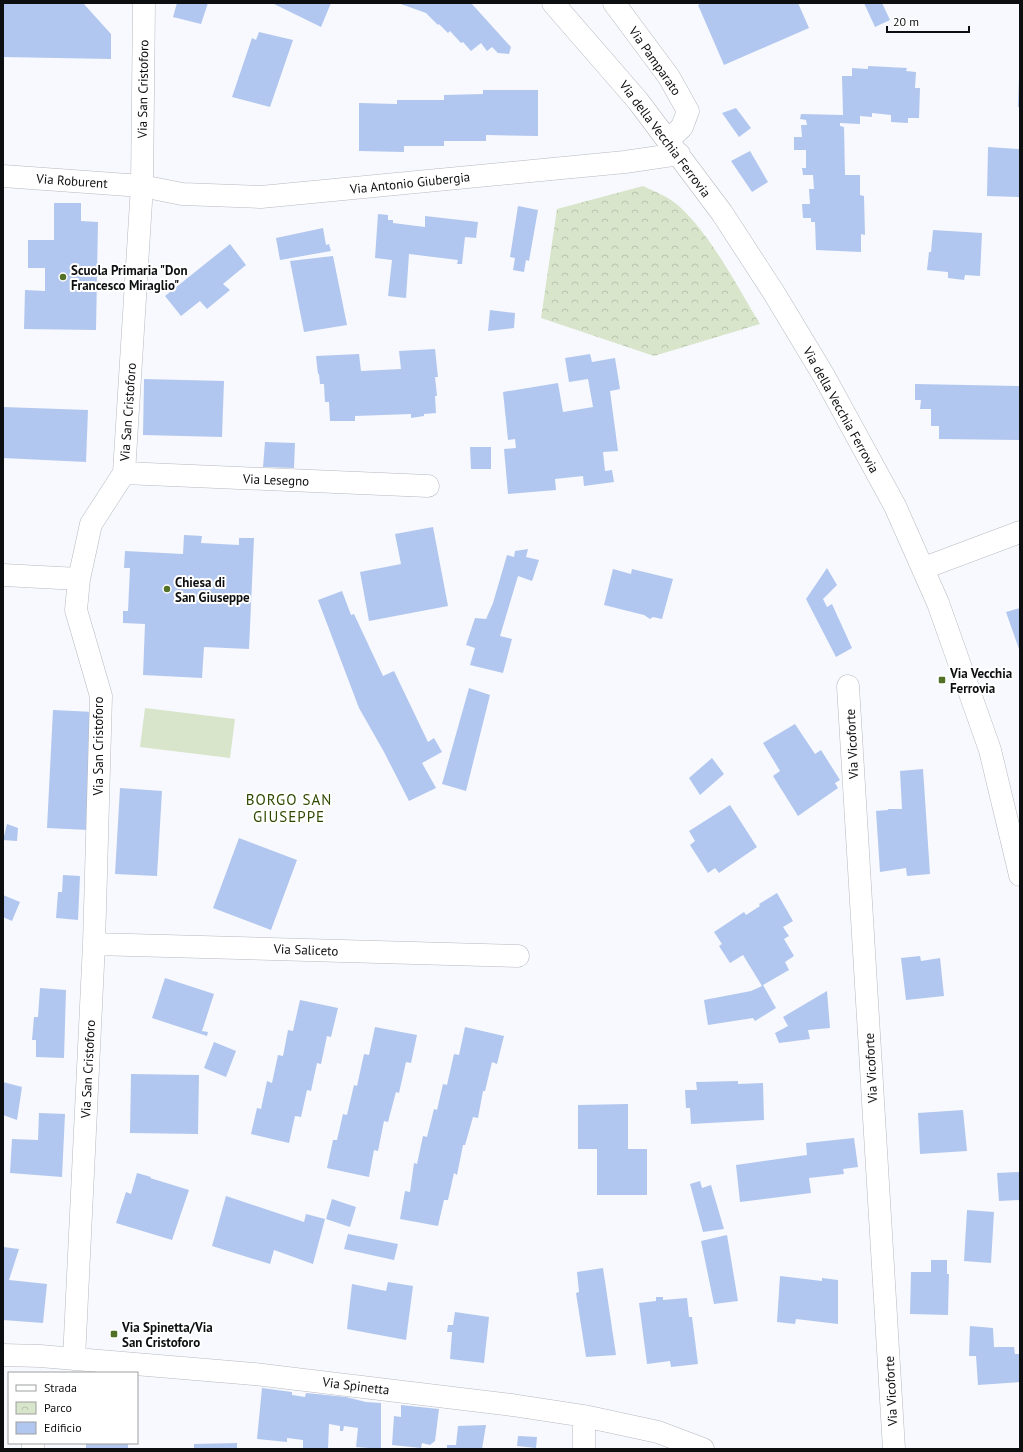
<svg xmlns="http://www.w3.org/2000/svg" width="1023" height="1452" viewBox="0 0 1023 1452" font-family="'PT Sans',sans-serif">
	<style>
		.park { fill: url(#park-crowns) }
		.pitch { fill: #d8e5ca }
		.building { fill: #b2c7ef }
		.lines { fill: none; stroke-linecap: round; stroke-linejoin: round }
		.minor-casing { stroke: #b6b9bf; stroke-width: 23 }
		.minor { stroke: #fff; stroke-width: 22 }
		.poi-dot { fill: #527127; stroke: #fff; stroke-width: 1.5 }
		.labels { text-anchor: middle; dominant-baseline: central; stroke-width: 4; stroke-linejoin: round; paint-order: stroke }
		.street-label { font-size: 13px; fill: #0d0e0f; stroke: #fff }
		.poi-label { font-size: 13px; font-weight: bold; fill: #0d0e0f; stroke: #fff; text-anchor: start }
		.quarter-label { font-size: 15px; letter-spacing: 1px; fill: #2f4900; stroke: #fff }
	</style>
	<defs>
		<pattern id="park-crowns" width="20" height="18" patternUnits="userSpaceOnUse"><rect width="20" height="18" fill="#d8e5ca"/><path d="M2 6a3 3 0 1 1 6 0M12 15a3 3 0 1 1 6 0" fill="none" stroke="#b8c3ac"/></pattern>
	</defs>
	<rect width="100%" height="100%" fill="#f7f9fe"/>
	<!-- park -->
	<path class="park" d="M643 186C656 192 669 197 680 207 712 237 737 286 760 324L654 356 541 318 557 209Z"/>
	<!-- pitch -->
	<path class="pitch" d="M145 708 235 719 230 758 140 747Z"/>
	<!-- building -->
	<path class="building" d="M3 3H83L111 34V59L3 57Z
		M177 3H208L201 24 173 17Z
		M272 3H331L321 27Z
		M398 3H471L511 47 509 54 498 53 492 47 487 51 481 43 471 51 463 42 461 43 450 31 448 33 439 24 438 25 426 13Z
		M702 3H798L809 28 724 65 698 5Z
		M864 3H882L890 20 875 27Z
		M259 32 293 40 270 107 232 97 252 38 256 40Z
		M868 66 907 68 906 71 916 72 915 88H920L919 118H908V123L891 122V115L872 113V117L860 116V124L840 123V126L844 127 845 175H860V195L864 196 865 235 861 234V252L816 250 815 222H811V218H803L802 204H810L809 189H814L813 175H803L802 168H806V150H794V137H802L801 125H807L806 120 800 119 801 114 843 115 842 76H852V68L868 69Z
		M1019 77H1020V107H1018Z
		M483 90H538V136L486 135V141H444V146H404V152L359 151V103L397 104V100H444V95L483 94Z
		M736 108 751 128 739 137 722 113Z
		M988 147 1020 149V197L987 196Z
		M750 151 768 182 752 192 731 161Z
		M54 203H81V221L98 222 96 330 24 329 25 290 45 291V268H28V240H54Z
		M518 206 538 210 529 261 526 260 524 272 513 270 515 258 510 257Z
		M378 214 388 215V220H393V223L425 227V216L478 222 476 238 465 237 462 264H457L458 260 409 254 406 298 388 296 392 260 375 258Z
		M323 228 326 245 329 244 331 251 280 260 276 238Z
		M933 230 982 233 980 276 965 275 964 280 948 278V272L927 270 929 252H931Z
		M230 244 246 265 223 284 230 290 207 309 200 301 181 316 165 296Z
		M333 256 347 325 304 332 290 261Z
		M490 310 515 313 514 328 488 331Z
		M435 349 438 377H435L437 396H435L436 413 424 414V416L411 418V414L355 416V421H330L329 402H325L324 384H320L319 374H318L316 356 359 354 361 371 401 369 399 351Z
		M590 354 592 362 615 358 620 389 610 391 618 451 603 452 605 471 612 470 614 482 584 486 583 476 555 479 556 490 508 494 504 449 516 448 515 439 508 440 503 392 558 383 563 412 593 407 588 379 569 382 565 358Z
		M144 379 224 381 222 437 143 435Z
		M915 384 1020 386V440L939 439V426H931V409H920L921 400H915Z
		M3 407 88 410 86 462 3 458Z
		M265 442 295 443 294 468 263 467Z
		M470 447H491V469H471Z
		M433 527 448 606 369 621 360 572 401 564 395 534Z
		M184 535 202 536 201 543 239 545V538H254L249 649 204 647 202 678 143 675 145 624 123 623V611H128L130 568H124L125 551 183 554Z
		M528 549 526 557 539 560 532 581 518 576 500 636 512 639 503 673 470 665 475 648 466 645 475 618 486 619 493 603 507 555 514 557 515 551Z
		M827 568 837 585 823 599 827 607 832 604 852 648 836 657 806 599Z
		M613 569 631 574 632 569 673 579 662 619 653 617 650 619 644 615 604 605Z
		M342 591 351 615 354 614 383 676 394 671 428 742 434 738 442 752 422 763 436 788 409 801 384 752 359 708 318 600Z
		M1020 608V652L1006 612Z
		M469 688 490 695 466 791 442 784Z
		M53 710 94 712 88 830 47 828Z
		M795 724 815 754 821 750 840 780 835 783 838 788 798 816 773 776 780 771 763 743Z
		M712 758 724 774 700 795 689 778Z
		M923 769 930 874 907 876 906 868 880 872 876 811 888 810V809H902L900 771Z
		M120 788 162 791 157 876 115 874Z
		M730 805 757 847 719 873 715 868 708 873 690 845 695 841 689 831Z
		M7 824 18 828 17 841 3 840Z
		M239 838 297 860 271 930 213 908Z
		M63 875 80 876 78 920 56 918 58 892H62Z
		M777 893 793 921 783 927 789 936 784 939 794 956 785 962 789 970 763 985 776 1008 755 1021 753 1018 708 1025 704 1000 751 991 762 986 743 955 730 963 719 946 722 944 714 932 744 912 746 915 760 906 759 904Z
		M3 895 20 902 12 921 3 917Z
		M920 956 921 961 940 958 944 996 906 1000 901 958Z
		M165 978 214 994 202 1031 208 1032 207 1036 152 1018Z
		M40 988 66 990 64 1058 36 1057V1040H32L34 1017H38Z
		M827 991 830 1028 808 1030 810 1039 779 1043 775 1033 788 1026 783 1017Z
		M300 1000 338 1008 331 1037 327 1036 321 1064 317 1063 311 1091 307 1090 301 1117 295 1116 289 1143 251 1134 257 1108 261 1109 267 1081 272 1083 278 1055 283 1056 288 1030 293 1031Z
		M375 1027 417 1035 411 1063 406 1062 399 1093 396 1092 388 1122 384 1121 378 1151 374 1150 369 1177 327 1168 333 1140H337L343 1114 347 1115 354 1085 357 1086 364 1054 369 1055Z
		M465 1027 504 1036 497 1064 492 1062 485 1091H483L478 1118 473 1117 465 1145H463L457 1175 454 1173 448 1200H444L438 1226 400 1219 405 1191 410 1192 414 1163 417 1164 423 1136 427 1137 434 1109 437 1110 443 1084 447 1085 454 1054 459 1055Z
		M214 1042 236 1051 226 1077 204 1068Z
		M131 1074 199 1075 198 1134 130 1133Z
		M738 1081V1084L763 1083 764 1120 691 1124 690 1108H686L685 1090H697L696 1082Z
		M3 1082 22 1087 17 1120 3 1115Z
		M628 1104V1149H647V1195H597V1149H578V1105Z
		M963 1110 967 1151 920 1154 918 1113Z
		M39 1113 65 1114 62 1177 10 1173 12 1139 38 1140Z
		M854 1138 858 1167 843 1169 844 1174 809 1178 811 1193 740 1202 736 1165 807 1155 806 1143Z
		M1020 1172V1200L999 1201 997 1173Z
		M137 1173 151 1177 150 1178 189 1190 172 1240 116 1223 126 1192 131 1194Z
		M700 1181 702 1188 711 1185 724 1229 703 1232 690 1184Z
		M226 1196 304 1222 306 1214 325 1219 313 1264 274 1250 270 1264 212 1246Z
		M332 1199 356 1207 350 1227 326 1219Z
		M967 1210 994 1212 991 1263 964 1261Z
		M348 1234 398 1244 394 1260 344 1249Z
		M727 1235 738 1301 714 1304 701 1241Z
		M3 1247 19 1249 9 1280 47 1284 43 1323 3 1320Z
		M931 1260H947V1274H949L948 1315 910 1314 911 1272H931Z
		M603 1268 616 1355 586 1357 576 1293 579 1292 577 1272Z
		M780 1276 822 1281V1278L838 1280V1324L796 1319 795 1324 777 1322Z
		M388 1282 413 1286 406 1340 347 1329 352 1284 386 1291Z
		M656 1297H663V1300L687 1298 689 1317H692L698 1364 671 1367 670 1361 647 1364 639 1303 656 1301Z
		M455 1312 489 1317 484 1363 450 1359 452 1332H447L448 1325H453Z
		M970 1326 993 1328 994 1347H1014L1015 1354H1020V1382L978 1385 976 1356H969Z
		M262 1388 292 1392V1395L305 1397 306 1393 346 1397 366 1402 381 1403V1449L356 1447 358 1428 344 1426 343 1431H340V1426L329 1424 328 1449H305L303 1448V1440L287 1438V1442L257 1439Z
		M401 1405 439 1409 435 1441 430 1445 422 1443 421 1448 392 1445 394 1416 401 1417Z
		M486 1425 482 1449H447V1445H456L458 1426Z
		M518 1436 537 1437 536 1448 517 1446Z
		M86 1443H128V1449H86Z
		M237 1443V1449H194V1444Z"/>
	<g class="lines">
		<!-- minor casing -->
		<g class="minor-casing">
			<path id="minor" d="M553 3 638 101 722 213 774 293 824 376 895 506 938 603 990 750 1020 875
				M614 3 669 77 688 111 682 127 668 140
				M3 176 142 186 182 194 261 197 625 162 679 154
				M124 473 428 486
				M924 568 1020 532
				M3 575 79 579
				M848 686 894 1449
				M94 944 518 956
				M3 1355 40 1356 254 1374 512 1405 584 1416 658 1432 703 1449
				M74 1359 94 944 101 696 76 610 79 579 91 524 124 473 142 186 144 3
				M33 1449V1443
				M584 1449V1416"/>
		</g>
		<!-- minor -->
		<use href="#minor" class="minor"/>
	</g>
	<!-- markers -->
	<g class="poi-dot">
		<circle cx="63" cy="277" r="4"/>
		<circle cx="167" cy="589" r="4"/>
		<rect x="938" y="676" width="8" height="8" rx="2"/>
		<rect x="110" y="1330" width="8" height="8" rx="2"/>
	</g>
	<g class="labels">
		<!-- street labels -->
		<g class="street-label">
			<text transform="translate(655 61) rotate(55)">Via Pamparato</text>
			<text transform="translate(143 89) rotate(-89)">Via San Cristoforo</text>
			<text transform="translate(665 139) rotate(53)">Via della Vecchia Ferrovia</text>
			<text transform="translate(72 181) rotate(4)">Via Roburent</text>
			<text transform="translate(410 183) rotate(-6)">Via Antonio Giubergia</text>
			<text transform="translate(841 410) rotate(61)">Via della Vecchia Ferrovia</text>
			<text transform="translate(128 412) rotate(-86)">Via San Cristoforo</text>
			<text transform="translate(276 480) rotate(2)">Via Lesegno</text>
			<text transform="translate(852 744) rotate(-93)">Via Vicoforte</text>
			<text transform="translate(98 746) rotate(-90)">Via San Cristoforo</text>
			<text transform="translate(306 950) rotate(2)">Via Saliceto</text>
			<text transform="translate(871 1068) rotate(-93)">Via Vicoforte</text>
			<text transform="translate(88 1069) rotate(-87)">Via San Cristoforo</text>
			<text transform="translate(356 1386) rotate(7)">Via Spinetta</text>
			<text transform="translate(891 1391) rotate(-93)">Via Vicoforte</text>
		</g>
		<!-- poi labels -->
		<g class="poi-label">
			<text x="71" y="270">Scuola Primaria "Don<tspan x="71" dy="15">Francesco Miraglio"</tspan></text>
			<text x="175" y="582">Chiesa di<tspan x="175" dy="15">San Giuseppe</tspan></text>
			<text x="950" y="673">Via Vecchia<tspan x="950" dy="15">Ferrovia</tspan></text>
			<text x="122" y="1327">Via Spinetta/Via<tspan x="122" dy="15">San Cristoforo</tspan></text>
		</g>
		<!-- quarter labels -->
		<g class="quarter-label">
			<text x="289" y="799">BORGO SAN<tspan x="289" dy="17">GIUSEPPE</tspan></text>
		</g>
	</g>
	<!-- border -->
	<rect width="1023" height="1452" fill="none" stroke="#0d0e0f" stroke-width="8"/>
	<!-- legend -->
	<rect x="8" y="1372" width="130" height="72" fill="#ffffff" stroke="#9e9f9f"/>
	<rect x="16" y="1385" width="20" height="6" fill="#ffffff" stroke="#9e9f9f"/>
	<text x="44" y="1392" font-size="12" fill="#0d0e0f">Strada</text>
	<rect x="16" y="1402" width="20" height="12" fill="url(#park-crowns)" stroke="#9e9f9f"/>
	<text x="44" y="1412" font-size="12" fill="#0d0e0f">Parco</text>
	<rect x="16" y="1422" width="20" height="12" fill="#b2c7ef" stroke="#9e9f9f"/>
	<text x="44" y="1432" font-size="12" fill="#0d0e0f">Edificio</text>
	<!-- scale -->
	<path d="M887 26v6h82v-6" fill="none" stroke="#0d0e0f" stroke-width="2"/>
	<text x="893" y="26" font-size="12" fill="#0d0e0f" stroke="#ffffff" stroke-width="3" paint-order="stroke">20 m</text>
</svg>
